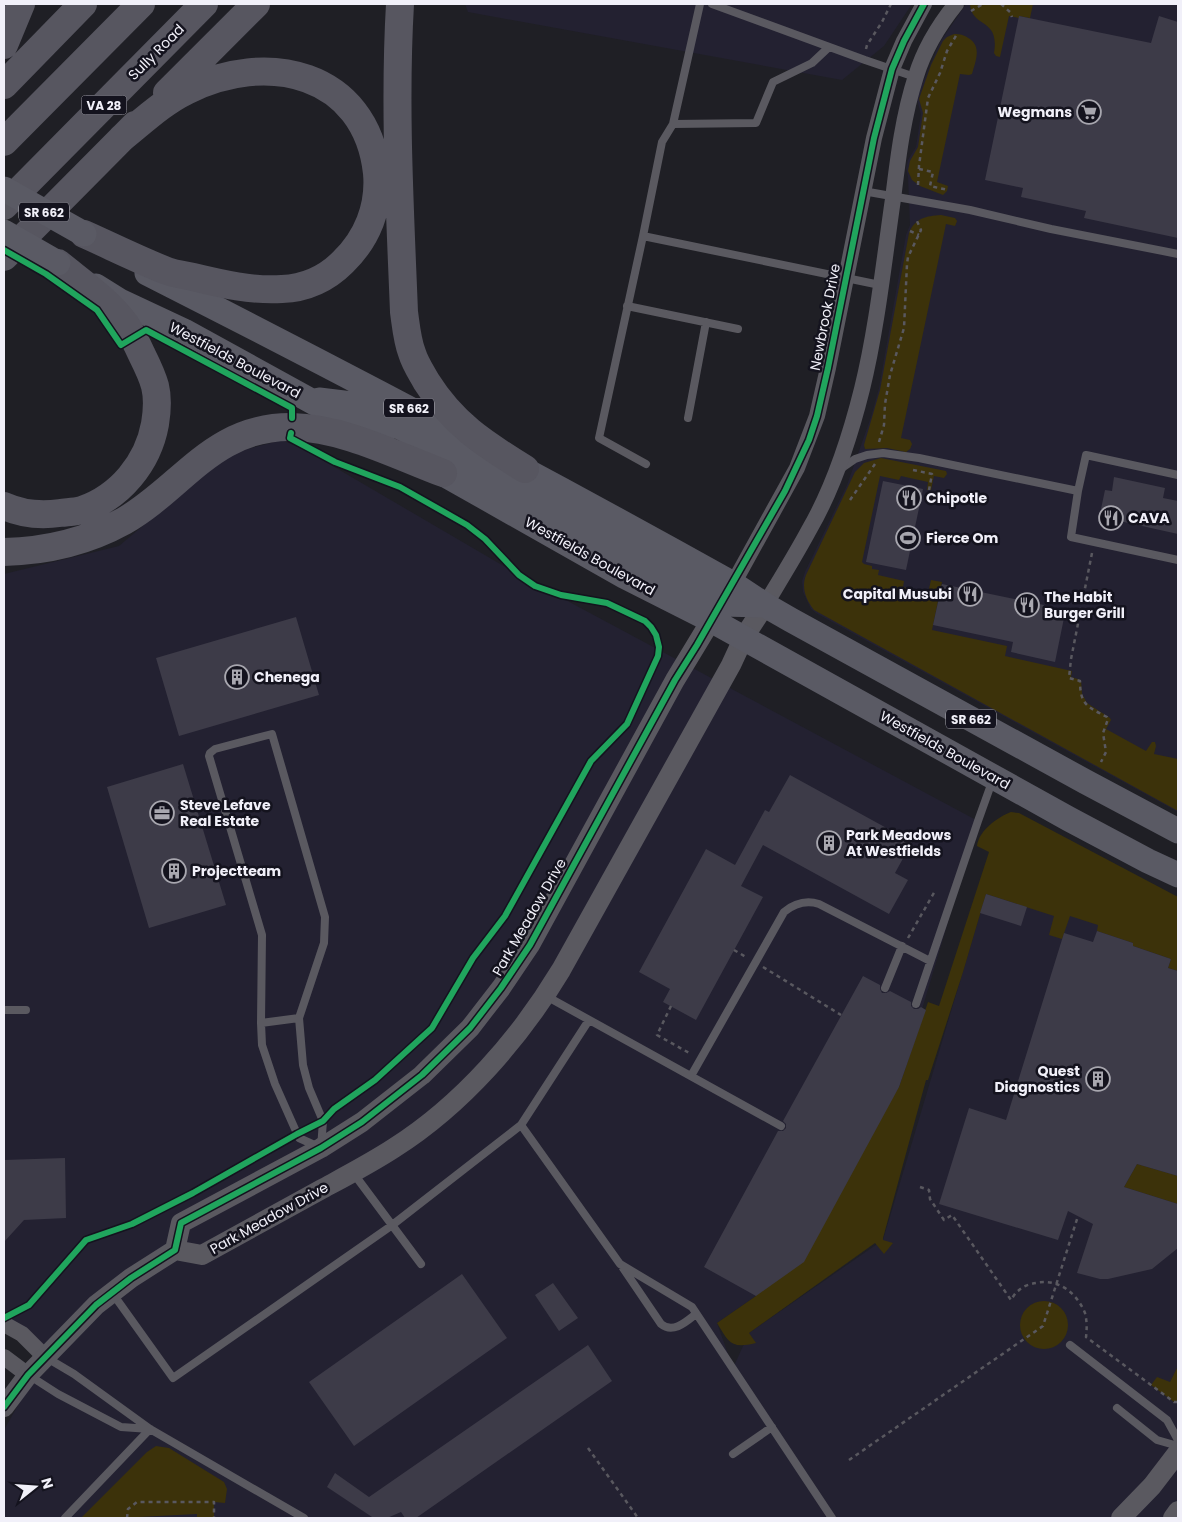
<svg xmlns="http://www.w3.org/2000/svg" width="1182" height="1522" viewBox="0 0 1182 1522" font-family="Poppins,sans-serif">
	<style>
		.built { fill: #232131 }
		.green { fill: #3c320a }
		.building { fill: #3d3b48 }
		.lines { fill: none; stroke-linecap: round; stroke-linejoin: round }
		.path { stroke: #59585f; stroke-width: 2.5; stroke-dasharray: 4 4; stroke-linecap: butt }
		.service { stroke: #5a5960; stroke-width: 8 }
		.minor { stroke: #5a5960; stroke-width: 16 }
		.tertiary { stroke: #5a5960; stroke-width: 20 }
		.primary { stroke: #5a5a64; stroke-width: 25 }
		.motorway { stroke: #575660; stroke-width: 28 }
		.primary-bridge { stroke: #5a5a64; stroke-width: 25 }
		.cycleway-casing { stroke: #14131e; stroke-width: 9 }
		.cycleway { stroke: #20a55d; stroke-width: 6 }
		.labels { text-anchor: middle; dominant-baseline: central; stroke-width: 5; stroke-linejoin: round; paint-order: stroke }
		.shield { fill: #14131e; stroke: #afaeb7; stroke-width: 1 }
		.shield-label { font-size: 12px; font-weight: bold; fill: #f1f0f9 }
		.street-label { font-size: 14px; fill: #f1f0f9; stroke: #14131e }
		.poi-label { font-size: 14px; font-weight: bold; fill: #f1f0f9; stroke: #14131e; text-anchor: start }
	</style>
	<rect width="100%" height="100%" fill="#1f1f25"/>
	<!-- built -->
	<path class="built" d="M465 4H912L884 46 842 80 468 12Z
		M966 4H1178V812L816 613 811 609 803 592 802 581 805 572 847 485 871 417 879 388 906 235 910 225 908 177 906 168 908 160 916 147 921 114 917 100 919 91 940 42Z
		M282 440 307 451 519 575 978 821 899 1087 756 1296 717 1323 733 1368 749 1333 883 1240 986 894 1178 928V1366L1170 1382 1178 1401V1518H4V1430L45 1357 4 1325V574L119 546 217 463 240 451Z"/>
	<!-- green -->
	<path class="green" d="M970 4H1033L1030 18 1019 16V18L1009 16 1000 57 996 56 994 53C1000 17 972 29 970 4Z
		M954 34C961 34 964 35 970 39 982 48 975 62 972 74L969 75 960 74 937 182 948 186 947 191 943 195 920 186 912 180 908 171 910 161 918 147 923 113 919 99 931 65 943 41 947 37Z
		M941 215 955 218 957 221 955 226 946 224 901 438 910 440 912 444 910 449 906 452 887 448 865 449 864 445 880 390 909 233C915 218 926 216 941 215Z
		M881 458 946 471 947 474 944 478 934 476 931 490H927L928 482 901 476 899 480 880 476 862 562 864 564 872 566V569L879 570 878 575 904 581 903 587 928 593 931 580 942 582 932 630 1007 646 1005 656 1072 671 1071 677 1081 680 1082 694 1087 703 1110 718 1111 720 1106 729 1146 751 1152 742H1155L1156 746 1154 754 1178 759V811L814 610C806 600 801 588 806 575L855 472 864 463Z
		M1011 812 1019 813 1178 897V971L1168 968 1171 959 1133 946V943L1097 931 1098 925 1070 916 1062 939 1049 935 1054 916 986 894 963 972 928 1080H926L883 1238V1240L893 1243 884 1254 875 1243 749 1333 756 1343C731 1349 729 1343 717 1323L756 1296 899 1087 928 1002 939 1006 989 852 977 846C979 830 998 817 1011 812Z
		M1137 1164 1178 1176V1204L1124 1187Z
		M1020 1325a24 24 0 1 1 48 0a24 24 0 1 1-48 0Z
		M1178 1366V1402H1174L1151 1385 1157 1377 1170 1382Z
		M156 1446 169 1448 224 1482 227 1489 225 1503 214 1502V1518H197V1514L139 1517 138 1518H81L147 1452Z"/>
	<!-- building -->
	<path class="building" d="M1019 16 1151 43 1159 16 1178 22V238L1084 218 1086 211 1021 197 1023 188 985 180Z
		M1114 477 1165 488 1163 498 1178 501V534L1106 518 1107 509H1101L1105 490 1112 491Z
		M883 481 923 489 906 570 866 562Z
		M942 584 1044 605 1043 608 1065 613 1055 662 1011 652 1013 642 933 625Z
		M296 617 319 695 179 736 156 658Z
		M183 764 226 905 149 928 107 787Z
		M790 775 912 842 895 873 908 880 889 914 763 845 741 886 763 897 696 1020 663 1002 670 989 639 972 706 849 735 865 765 810 769 812Z
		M986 894 1027 907 1021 926 980 913Z
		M1097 931 1133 943V946L1171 959 1168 968 1178 971V1176L1137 1164 1124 1187 1178 1204V1248L1152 1269 1108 1279H1100L1077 1273 1093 1224 1068 1211 1058 1240 939 1204 969 1108 1006 1120 1064 933 1093 942Z
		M863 976 880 985V989L882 993H886L890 991 911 1002V1006L914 1009H918L921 1007 926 1010 899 1087 804 1262 756 1296 704 1267 778 1131H783L786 1128V1124L783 1121Z
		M65 1158 66 1218 24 1220 4 1242V1160Z
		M462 1274 507 1338 354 1446 309 1382Z
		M553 1283 578 1318 559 1331 535 1295Z
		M588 1345 612 1381 416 1518H405L401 1512 387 1518 372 1517 327 1487 335 1473 369 1497Z"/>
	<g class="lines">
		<!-- path -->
		<path class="path" d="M1001 4 1010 12 1012 17
			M971 11 983 4
			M866 49 867 45 882 22 891 4
			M919 169 933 172 930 186 948 190
			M918 185 919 166 928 98 940 73 947 51 957 34
			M910 231 919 235
			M879 442 884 425 885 404 890 375 904 328 907 264 908 257 921 230 917 221
			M913 470 932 474 929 490
			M850 500 875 464
			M1092 553 1071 659 1069 678 1080 681C1080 705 1088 707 1107 717L1108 719 1103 733 1106 752 1101 762
			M908 938 935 891
			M734 950 746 957
			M763 967 841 1015
			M671 1006 657 1035 691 1054
			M920 1187 929 1190 930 1199 944 1220 952 1215 1011 1300C1013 1297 1015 1293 1018 1291 1023 1286 1030 1284 1036 1283 1058 1278 1077 1293 1085 1313 1087 1321 1087 1329 1086 1337L1174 1402H1178
			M588 1448 638 1518
			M849 1460 1043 1326 1078 1216
			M127 1518 128 1509 137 1502H214V1518"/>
		<!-- service -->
		<path class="service" d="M712 4 865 60 915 77
			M673 124 700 4
			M863 191 970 210 1051 229 1178 254
			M643 236 662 142 673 124 756 123 773 82 812 63 829 47
			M627 306 738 329
			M688 418 706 322
			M646 464 599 438 643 236 880 285
			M842 468 855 459 867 455 883 453 919 458 1078 491
			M1178 475 1086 455 1078 491 1071 537 1178 560
			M272 734 325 917 324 943 299 1018 303 1065 309 1088 323 1121 321 1148 299 1138 275 1084 262 1045 261 1023 262 935 209 756 210 753 215 749Z
			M885 988 902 946
			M546 996 781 1126
			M916 1004 978 821 993 779
			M4 1010H26
			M589 1020 521 1125 620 1264 692 1307 832 1518
			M261 1023 299 1018
			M691 1076 784 912C795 903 806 900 819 904L930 961
			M354 1174 421 1264
			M623 1268 661 1324C673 1334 686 1322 696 1314
			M113 1294 173 1378 391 1226 521 1125
			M1070 1345 1167 1420 1178 1440
			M47 1358 74 1374 150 1429 304 1518
			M30 1376 58 1394 121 1427 150 1429
			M1117 1408 1157 1440 1178 1446
			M733 1454 772 1427
			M65 1518 150 1429"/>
		<!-- minor -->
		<path class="minor" d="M733 584 797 468 817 416 828 368 874 138 892 69 904 41 924 4
			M765 605C780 580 795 556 809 530 834 487 850 437 862 389 877 328 884 261 893 199 898 158 903 116 916 76 924 50 939 25 956 4
			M4 1324 22 1334 45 1357
			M4 1357 28 1375"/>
		<!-- tertiary -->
		<path class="tertiary" d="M175 1250 202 1255C242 1233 282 1211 322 1189 346 1176 371 1163 394 1148 462 1105 520 1038 561 970L731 665 744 637 765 605
			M4 1407 28 1375 96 1305 131 1278 175 1250 181 1223 321 1148 362 1122 422 1075 470 1028 501 988 530 945 675 680 718 609
			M1121 1518 1152 1486 1178 1452
			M1173 1518 1178 1511"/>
		<!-- primary -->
		<path class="primary" d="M147 273C344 373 540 476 733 584L765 605 791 620 1086 782 1178 831
			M96 286 120 301 184 331 382 440
			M319 400 360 405 721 604 765 605
			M426 464 624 576 711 620 1069 819 1148 861 1178 875"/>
		<!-- motorway -->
		<path class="motorway" d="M400 4C394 106 400 210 404 312 406 326 407 340 412 353 415 363 421 372 426 381 453 424 483 443 525 469
			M4 45 21 4
			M4 85 83 4
			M167 93 256 4
			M4 142 141 4
			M4 206 204 4
			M84 234C111 246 139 260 167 271 175 274 184 275 193 277 222 284 252 291 282 289 306 288 327 278 343 262 367 239 380 207 377 173 366 72 266 50 186 91 163 102 142 122 122 138
			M4 257 135 125
			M4 506C22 514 40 516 60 513 67 512 75 512 82 510 120 497 148 463 155 424 157 412 158 398 155 386 152 375 147 365 142 355 137 344 132 334 126 325 108 300 81 282 58 263
			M4 552C46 551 86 542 124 521 183 487 213 426 292 427 344 428 395 455 443 473"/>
		<!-- primary-bridge -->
		<path class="primary-bridge" d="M4 189 84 234
			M4 232 58 263"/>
		<!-- cycleway casing -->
		<g class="cycleway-casing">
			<path id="cycleway" d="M4 250 46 274 97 310 121 345 146 330 292 408V418
				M4 1318 29 1305 86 1240 132 1224 193 1193 297 1134 323 1121 334 1109 375 1080 432 1028 473 958 505 916 591 761 627 724 658 656 659 647 656 635 651 627 645 621 607 603 561 595 535 586 519 575 485 539 467 525 400 487 335 462 290 438 291 433
				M4 1407 28 1375 96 1305 131 1278 175 1250 181 1223 321 1148 362 1122 422 1075 470 1028 501 988 530 945 675 680 697 645 785 491 809 440 817 416 828 368 874 138 892 69 904 41 924 4"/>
		</g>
		<!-- cycleway -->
		<use href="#cycleway" class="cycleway"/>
	</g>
	<!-- icons -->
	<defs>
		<g id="supermarket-ring" transform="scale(1.25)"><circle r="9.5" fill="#14131e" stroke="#a8a7af" stroke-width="1.5"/><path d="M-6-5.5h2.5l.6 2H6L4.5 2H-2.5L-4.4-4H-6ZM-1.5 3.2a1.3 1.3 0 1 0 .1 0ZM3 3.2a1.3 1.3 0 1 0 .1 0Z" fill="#a8a7af"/></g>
		<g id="restaurant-ring" transform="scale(1.25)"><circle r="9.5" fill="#14131e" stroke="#a8a7af" stroke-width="1.5"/><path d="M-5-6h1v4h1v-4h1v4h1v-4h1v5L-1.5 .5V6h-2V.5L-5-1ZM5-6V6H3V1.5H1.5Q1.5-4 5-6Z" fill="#a8a7af"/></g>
		<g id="stadium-ring" transform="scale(1.25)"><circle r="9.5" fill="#14131e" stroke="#a8a7af" stroke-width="1.5"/><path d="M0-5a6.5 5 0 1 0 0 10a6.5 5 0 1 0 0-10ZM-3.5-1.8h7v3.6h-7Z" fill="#a8a7af"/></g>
		<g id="building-ring" transform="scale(1.25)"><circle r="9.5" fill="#14131e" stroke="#a8a7af" stroke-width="1.5"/><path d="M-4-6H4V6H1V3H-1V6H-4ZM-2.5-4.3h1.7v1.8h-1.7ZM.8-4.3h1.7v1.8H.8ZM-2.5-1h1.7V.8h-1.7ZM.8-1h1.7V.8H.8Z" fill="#a8a7af"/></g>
		<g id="office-ring" transform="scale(1.25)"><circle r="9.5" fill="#14131e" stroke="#a8a7af" stroke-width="1.5"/><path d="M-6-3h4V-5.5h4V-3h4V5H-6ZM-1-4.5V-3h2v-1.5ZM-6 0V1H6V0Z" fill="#a8a7af"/></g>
	</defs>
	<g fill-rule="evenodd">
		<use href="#supermarket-ring" x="1089" y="112"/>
		<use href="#restaurant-ring" x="909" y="498"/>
		<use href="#restaurant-ring" x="1111" y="518"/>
		<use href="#stadium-ring" x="908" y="538"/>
		<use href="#restaurant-ring" x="970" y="594"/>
		<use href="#restaurant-ring" x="1027" y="605"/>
		<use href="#building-ring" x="237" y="677"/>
		<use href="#office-ring" x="162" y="813"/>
		<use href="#building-ring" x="829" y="843"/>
		<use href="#building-ring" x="174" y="871"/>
		<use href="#building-ring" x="1098" y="1079"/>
	</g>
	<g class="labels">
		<!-- shield labels -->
		<g class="shield">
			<rect x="81.5" y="95.5" width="45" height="19" rx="4"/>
			<rect x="19" y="202.5" width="50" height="19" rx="4"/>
			<rect x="384" y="398.5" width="50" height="19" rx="4"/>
			<rect x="946" y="709.5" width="50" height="19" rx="4"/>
		</g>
		<g class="shield-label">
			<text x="104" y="105">VA 28</text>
			<text x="44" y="212">SR 662</text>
			<text x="409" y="408">SR 662</text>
			<text x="971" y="719">SR 662</text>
		</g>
		<!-- street labels -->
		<g class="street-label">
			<text transform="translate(156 52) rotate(-45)">Sully Road</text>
			<text transform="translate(825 317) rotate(-79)">Newbrook Drive</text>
			<text transform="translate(235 360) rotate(28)">Westfields Boulevard</text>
			<text transform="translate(590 556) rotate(29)">Westfields Boulevard</text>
			<text transform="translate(945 750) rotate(29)">Westfields Boulevard</text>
			<text transform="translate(529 917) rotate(-60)">Park Meadow Drive</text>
			<text transform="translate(269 1218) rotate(-29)">Park Meadow Drive</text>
		</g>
		<!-- poi labels -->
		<g class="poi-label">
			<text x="1072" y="112" text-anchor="end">Wegmans</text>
			<text x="926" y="498">Chipotle</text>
			<text x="1128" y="518">CAVA</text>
			<text x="926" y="538">Fierce Om</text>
			<text x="952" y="594" text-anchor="end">Capital Musubi</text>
			<text x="1044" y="597">The Habit<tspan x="1044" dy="16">Burger Grill</tspan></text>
			<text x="254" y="677">Chenega</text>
			<text x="180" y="805">Steve Lefave<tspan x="180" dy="16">Real Estate</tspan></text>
			<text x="846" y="835">Park Meadows<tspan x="846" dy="16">At Westfields</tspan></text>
			<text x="192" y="871">Projectteam</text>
			<text x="1080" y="1071" text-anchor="end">Quest<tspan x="1080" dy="16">Diagnostics</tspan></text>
		</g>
	</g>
	<!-- border -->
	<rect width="1182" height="1522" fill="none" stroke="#f1f0f9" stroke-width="10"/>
	<!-- north arrow -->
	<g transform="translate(35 1487) rotate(73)" stroke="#14131e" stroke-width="4" paint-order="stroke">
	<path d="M0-4L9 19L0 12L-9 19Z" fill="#f1f0f9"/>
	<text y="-8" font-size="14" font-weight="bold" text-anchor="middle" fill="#f1f0f9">N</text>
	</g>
</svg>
